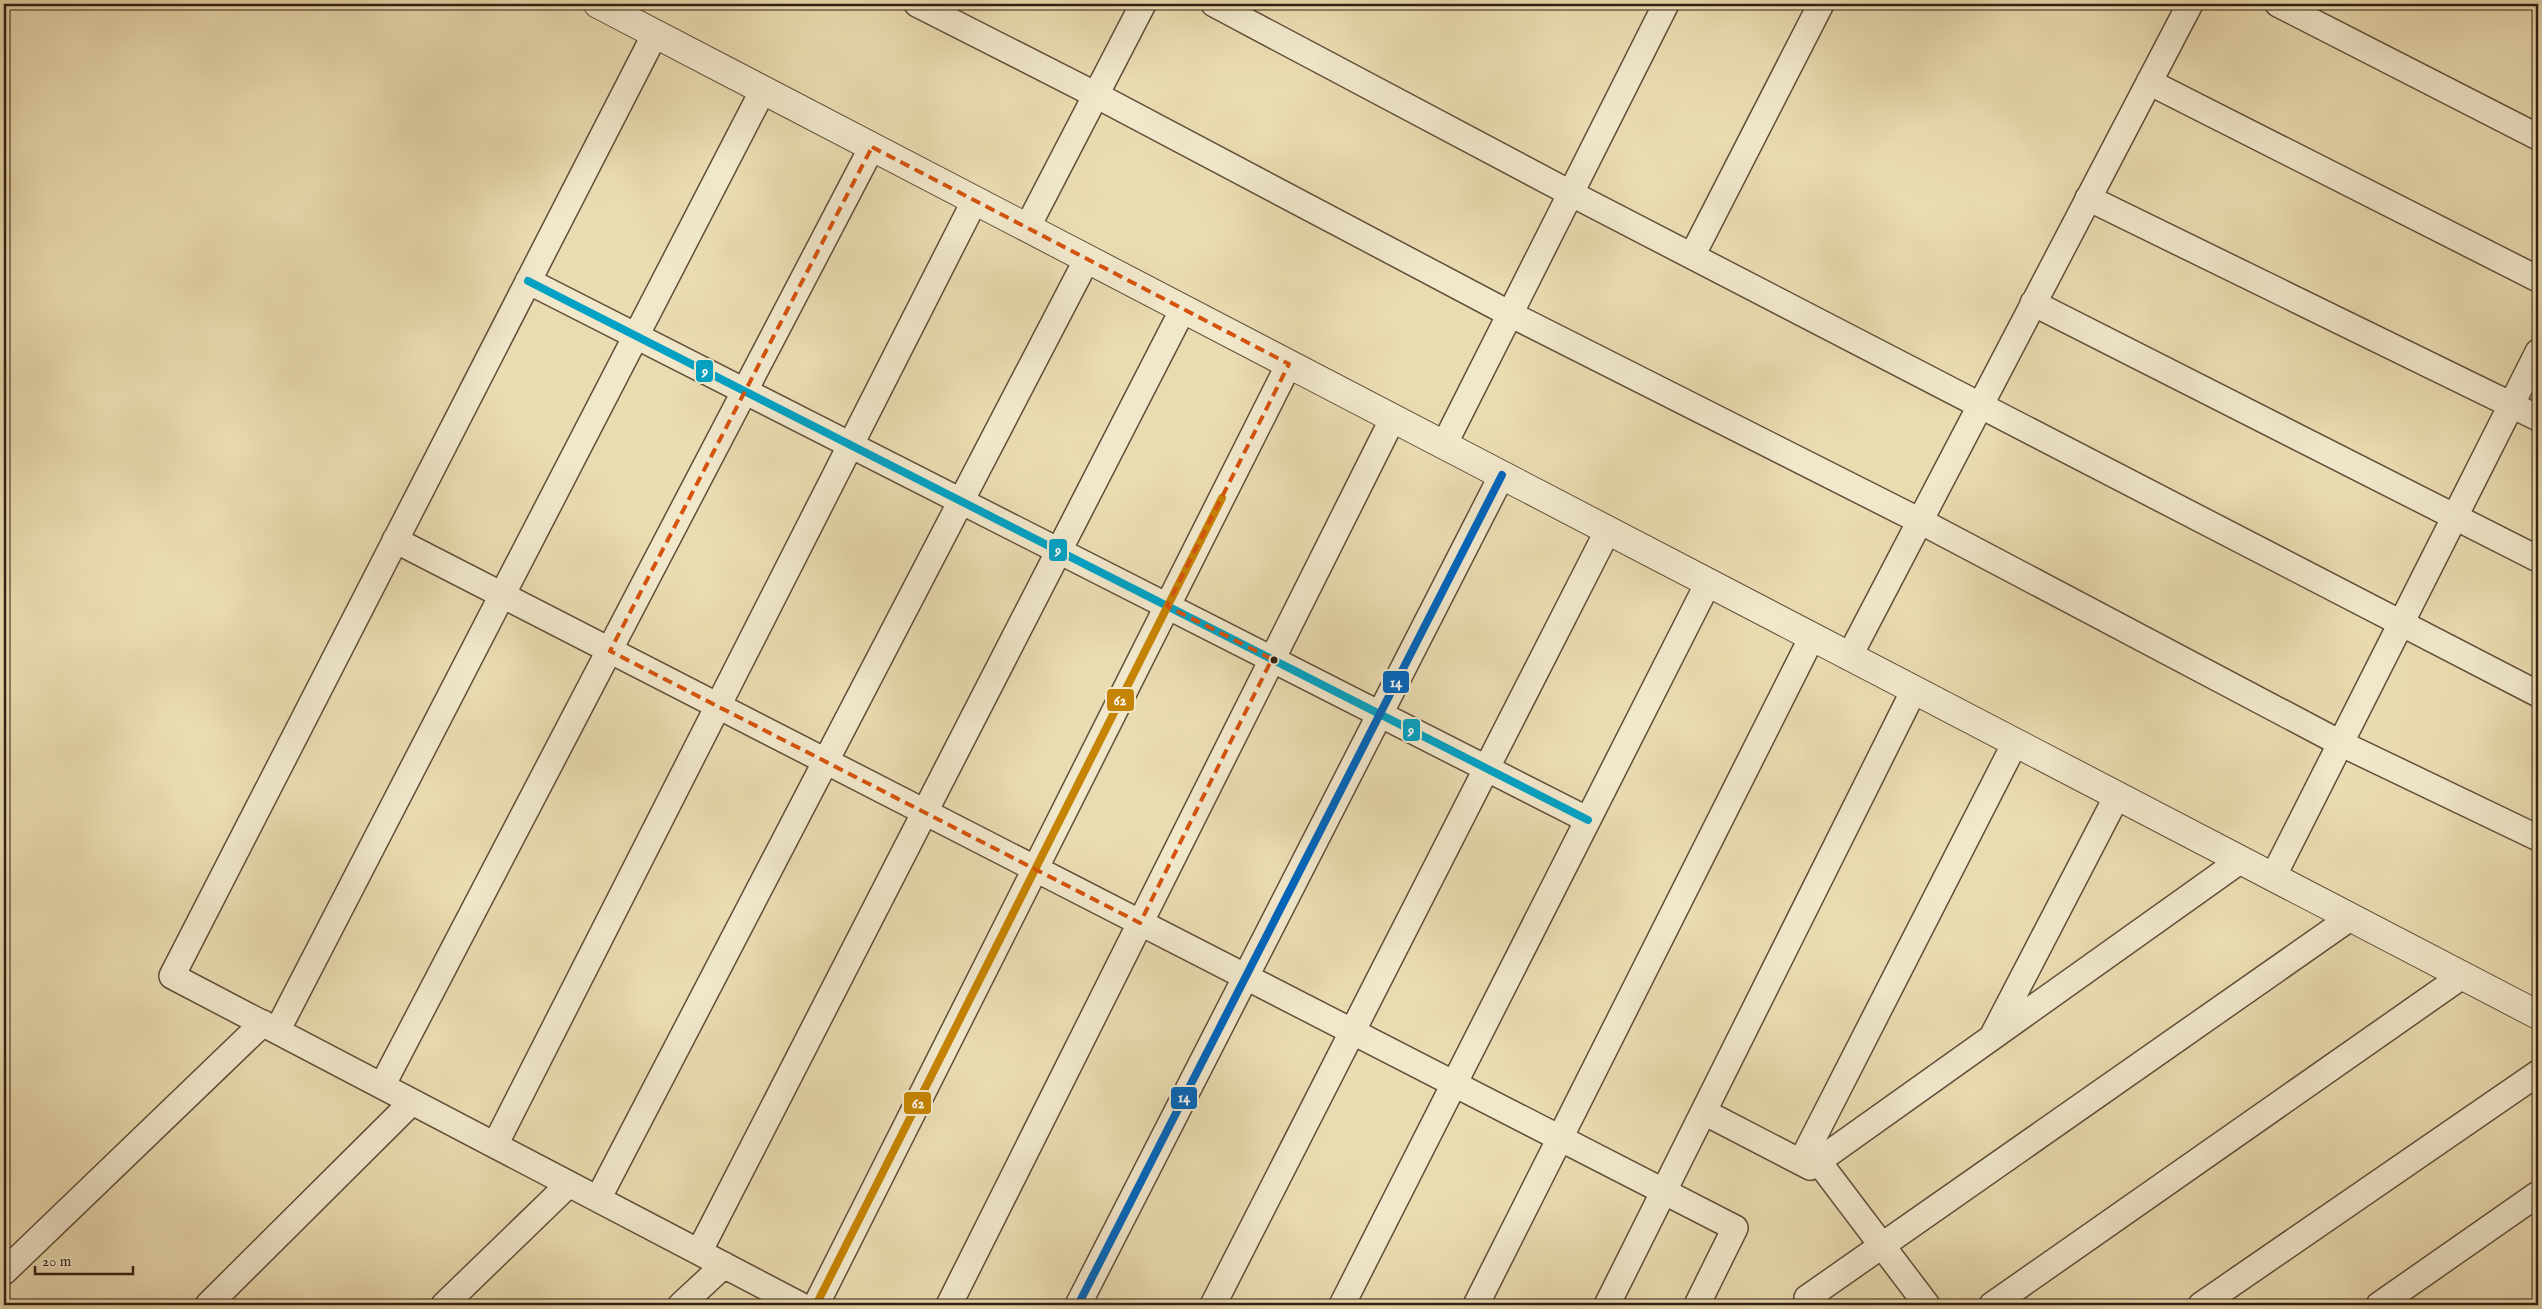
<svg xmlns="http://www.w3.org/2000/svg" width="2542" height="1309" viewBox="0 0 2542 1309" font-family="'IM FELL English',serif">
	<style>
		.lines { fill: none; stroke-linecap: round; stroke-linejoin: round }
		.minor-casing { stroke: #614e3a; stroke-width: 28 }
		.tertiary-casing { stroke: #614e3a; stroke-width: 30 }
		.minor { stroke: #f1e8cc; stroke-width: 25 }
		.tertiary { stroke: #f1e8cc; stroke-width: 28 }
		.bus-1-casing { stroke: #f1e8cc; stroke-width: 11 }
		.bus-2-casing { stroke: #f1e8cc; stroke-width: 11 }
		.bus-3-casing { stroke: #f1e8cc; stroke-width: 11 }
		.bus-1 { stroke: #03a2c5; stroke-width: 8 }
		.bus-2 { stroke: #c68404; stroke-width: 8 }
		.bus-3 { stroke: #0065bd; stroke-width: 8 }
		.marked { fill: none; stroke: #d6530d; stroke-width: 4; stroke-dasharray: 10 6; stroke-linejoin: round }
		.bus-dot { fill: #331f12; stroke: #f1e8cc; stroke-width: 2 }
		.line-badge { stroke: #f1e8cc; stroke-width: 2 }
		.badge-label { font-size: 14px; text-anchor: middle; font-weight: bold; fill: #fff }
	</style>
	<rect width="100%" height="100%" fill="#eadcb1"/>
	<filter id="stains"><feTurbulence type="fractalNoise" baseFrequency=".004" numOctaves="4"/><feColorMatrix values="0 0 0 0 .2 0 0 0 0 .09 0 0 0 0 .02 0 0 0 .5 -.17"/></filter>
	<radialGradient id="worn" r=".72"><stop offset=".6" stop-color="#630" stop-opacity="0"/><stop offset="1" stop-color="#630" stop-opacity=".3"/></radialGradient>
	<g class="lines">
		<!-- minor casing -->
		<g class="minor-casing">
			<path id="minor" d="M917 4 1096 95 1510 314 1920 521 2340 743 2538 838
				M1214 4 1570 193 2538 694
				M2278 4 2538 137
				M655 34 172 976 800 1305
				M2149 82 2538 279
				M2088 198 2538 418
				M1027 228 1143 4
				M1692 256 1821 4
				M528 281 1588 820
				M2033 303 2538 559
				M1444 445 1666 4
				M395 540 1735 1228 1697 1305
				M1849 657 2190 4
				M2273 877 2538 352
				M277 1031 763 90
				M1994 1033 2117 796
				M382 1086 872 147
				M1704 1112 1810 1167 2241 860
				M495 1145 975 200
				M1818 1161 1927 1305
				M1801 1162 2015 743
				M598 1199 1087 259
				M699 1252 1183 309
				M4 1272 263 1023
				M1807 1298 2350 918
				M208 1305 412 1102
				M444 1305 569 1184
				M681 1305 724 1265
				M816 1305 1289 364
				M949 1305 1393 418
				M1078 1305 1502 475
				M1213 1305 1608 530
				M1342 1305 1708 583
				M1476 1305 1812 637
				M1607 1305 1914 690
				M1992 1305 2462 976
				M2201 1305 2538 1073
				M2379 1305 2538 1194"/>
		</g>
		<!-- tertiary casing -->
		<g class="tertiary-casing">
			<path id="tertiary" d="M598 4 2538 1015"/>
		</g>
		<!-- minor -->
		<use href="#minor" class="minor"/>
		<!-- tertiary -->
		<use href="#tertiary" class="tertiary"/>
		<!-- bus-1 casing -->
		<g class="bus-1-casing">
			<path id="bus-1" d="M528 281 1588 820"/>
		</g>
		<!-- bus-2 casing -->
		<g class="bus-2-casing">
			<path id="bus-2" d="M816 1305 1222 498"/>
		</g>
		<!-- bus-3 casing -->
		<g class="bus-3-casing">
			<path id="bus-3" d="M1078 1305 1502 475"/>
		</g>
		<!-- bus-1 -->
		<use href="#bus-1" class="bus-1"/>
		<!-- bus-2 -->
		<use href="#bus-2" class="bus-2"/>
		<!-- bus-3 -->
		<use href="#bus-3" class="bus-3"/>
	</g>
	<!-- marked area -->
	<path class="marked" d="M872 147 1289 364 1167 606 1272 659 1140 923 610 651Z"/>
	<!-- markers -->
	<circle class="bus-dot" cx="1274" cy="660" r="4.5"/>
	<g class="line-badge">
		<rect x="695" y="359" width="19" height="24" rx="5" fill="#03a2c5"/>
		<rect x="1048" y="538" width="20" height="24" rx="5" fill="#03a2c5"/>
		<rect x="1382" y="670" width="28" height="24" rx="5" fill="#0065bd"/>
		<rect x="1106" y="688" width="29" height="24" rx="5" fill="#c68404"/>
		<rect x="1402" y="718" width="19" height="24" rx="5" fill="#03a2c5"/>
		<rect x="1170" y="1086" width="28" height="24" rx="5" fill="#0065bd"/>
		<rect x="903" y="1091" width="29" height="24" rx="5" fill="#c68404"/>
	</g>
	<g class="badge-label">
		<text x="705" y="376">9</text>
		<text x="1058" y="555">9</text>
		<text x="1396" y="687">14</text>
		<text x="1120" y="705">62</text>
		<text x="1411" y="735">9</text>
		<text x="1184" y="1102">14</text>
		<text x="918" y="1108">62</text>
	</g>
	<!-- margin -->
	<rect width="2542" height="1309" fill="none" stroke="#eadcb1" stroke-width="20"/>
	<rect x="5" y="5" width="2532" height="1299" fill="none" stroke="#331f12" stroke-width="2.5"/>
	<rect x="10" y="10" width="2522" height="1289" fill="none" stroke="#331f12"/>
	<!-- scale -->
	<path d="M35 1266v8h98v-8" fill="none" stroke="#331f12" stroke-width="2.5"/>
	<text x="42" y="1266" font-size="15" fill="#331f12" stroke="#f1e8cc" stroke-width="4" paint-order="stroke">20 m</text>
	<rect width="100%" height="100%" filter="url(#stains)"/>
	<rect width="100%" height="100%" fill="url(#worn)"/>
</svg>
